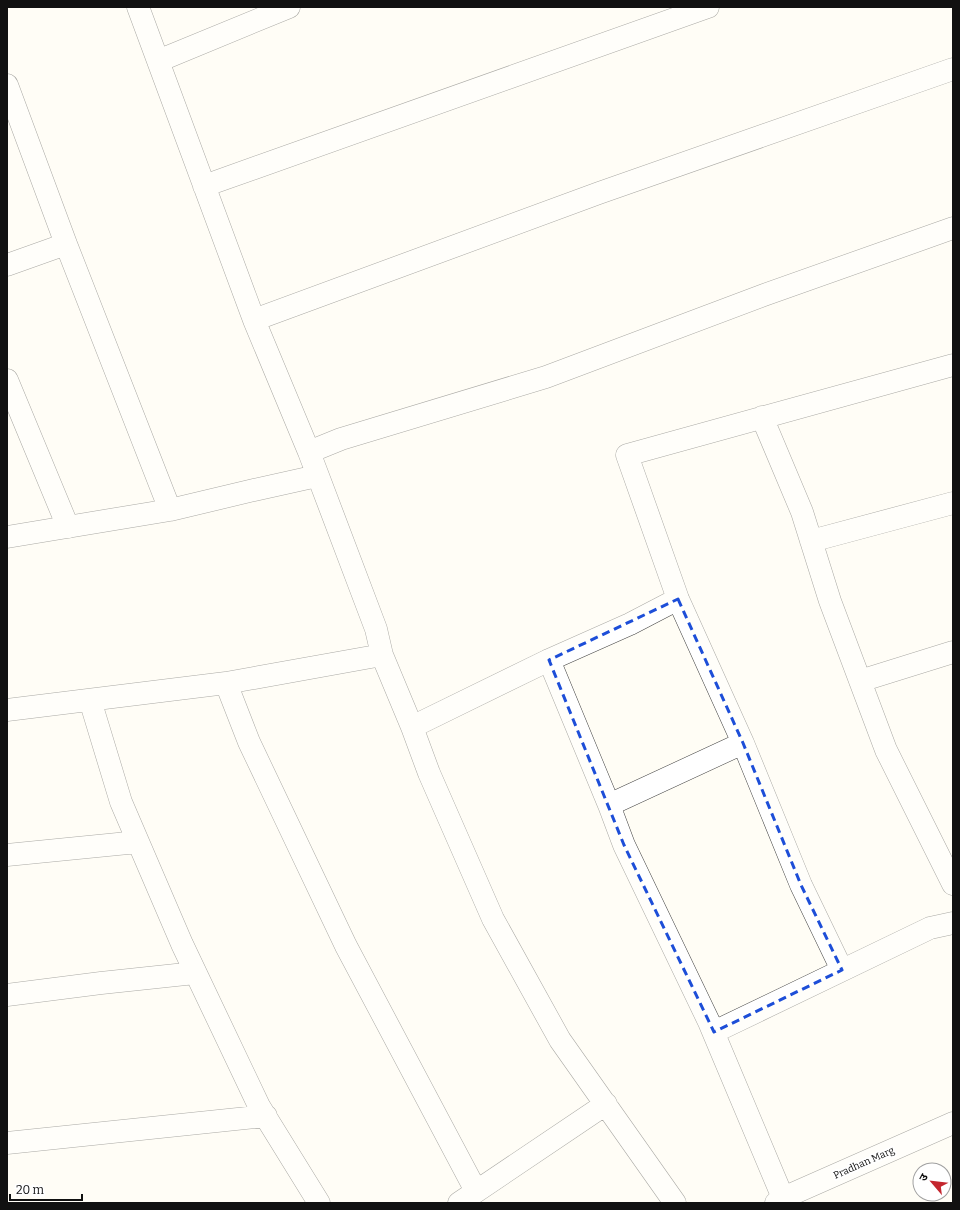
<svg xmlns="http://www.w3.org/2000/svg" width="960" height="1210" viewBox="0 0 960 1210" font-family="Bitter,'Noto Sans Devanagari',serif">
	<style>
		.lines { fill: none; stroke-linecap: round; stroke-linejoin: round }
		.minor-casing { stroke: #444; stroke-width: 23 }
		.tertiary-casing { stroke: #444; stroke-width: 23 }
		.minor { stroke: #fff; stroke-width: 22 }
		.tertiary { stroke: #fff; stroke-width: 22 }
		.marked { fill: none; stroke: #1d4ed8; stroke-width: 3; stroke-dasharray: 8 5; stroke-linejoin: round }
		.labels { text-anchor: middle; dominant-baseline: central; stroke-width: 4; stroke-linejoin: round; paint-order: stroke }
		.street-label { font-size: 10px; fill: #111; stroke: #fff }
	</style>
	<rect width="100%" height="100%" fill="#fffdf5"/>
	<g class="lines">
		<!-- minor casing -->
		<g class="minor-casing">
			<path id="minor" d="M138 7 254 320 309 452 376 629 382 655 412 727 429 773 493 919 560 1040 675 1203
				M158 61 289 7
				M7 85 66 244 170 510
				M204 186 708 7
				M7 265 66 244
				M254 320 599 193 953 69
				M7 380 68 527
				M762 417 802 512 830 601 886 750 953 884
				M309 452 341 439 546 377 764 295 953 228
				M7 537 170 510 254 490 317 476
				M811 541 953 503
				M549 660 609 805 624 845 709 1022 783 1198 787 1203
				M860 681 953 652
				M226 683 249 742 346 946 476 1191
				M90 700 121 802 182 944 259 1106 319 1203
				M7 710 226 683 382 655
				M412 727 549 660 630 624 678 599
				M609 805 743 743
				M7 855 138 842
				M842 970 801 885 743 743 678 599 627 455 953 365
				M7 995 101 983 195 973
				M714 1032 930 928 953 923
				M7 1143 266 1116
				M459 1203 606 1104"/>
		</g>
		<!-- tertiary casing -->
		<g class="tertiary-casing">
			<path id="tertiary" d="M776 1203 783 1198 953 1123"/>
		</g>
		<!-- minor -->
		<use href="#minor" class="minor"/>
		<!-- tertiary -->
		<use href="#tertiary" class="tertiary"/>
	</g>
	<!-- marked area -->
	<path d="M0 0H960V1210H0ZM678 599 743 743 801 885 842 970 714 1032 624 845 549 660Z" fill="#fffdf5" fill-opacity=".55" fill-rule="evenodd"/>
	<path class="marked" d="M678 599 743 743 801 885 842 970 714 1032 624 845 549 660Z"/>
	<g class="labels">
		<!-- street labels -->
		<g class="street-label">
			<text transform="translate(864 1163) rotate(-24)">Pradhan Marg</text>
		</g>
	</g>
	<!-- border -->
	<rect width="960" height="1210" fill="none" stroke="#111111" stroke-width="16"/>
	<!-- north arrow -->
	<g transform="translate(932 1182) rotate(298)"><circle r="19" fill="#ffffff" stroke="#a0a0a0"/>
	<path d="M0-3L7 15L0 10L-7 15Z" fill="#c4262e"/>
	<text y="-6" font-size="11" font-weight="bold" text-anchor="middle" fill="#111111">उ</text>
	</g>
	<!-- scale -->
	<path d="M10 1194v6h72v-6" fill="none" stroke="#111111" stroke-width="2"/>
	<text x="16" y="1194" font-size="12" fill="#111111" stroke="#ffffff" stroke-width="3" paint-order="stroke">20 m</text>
</svg>
